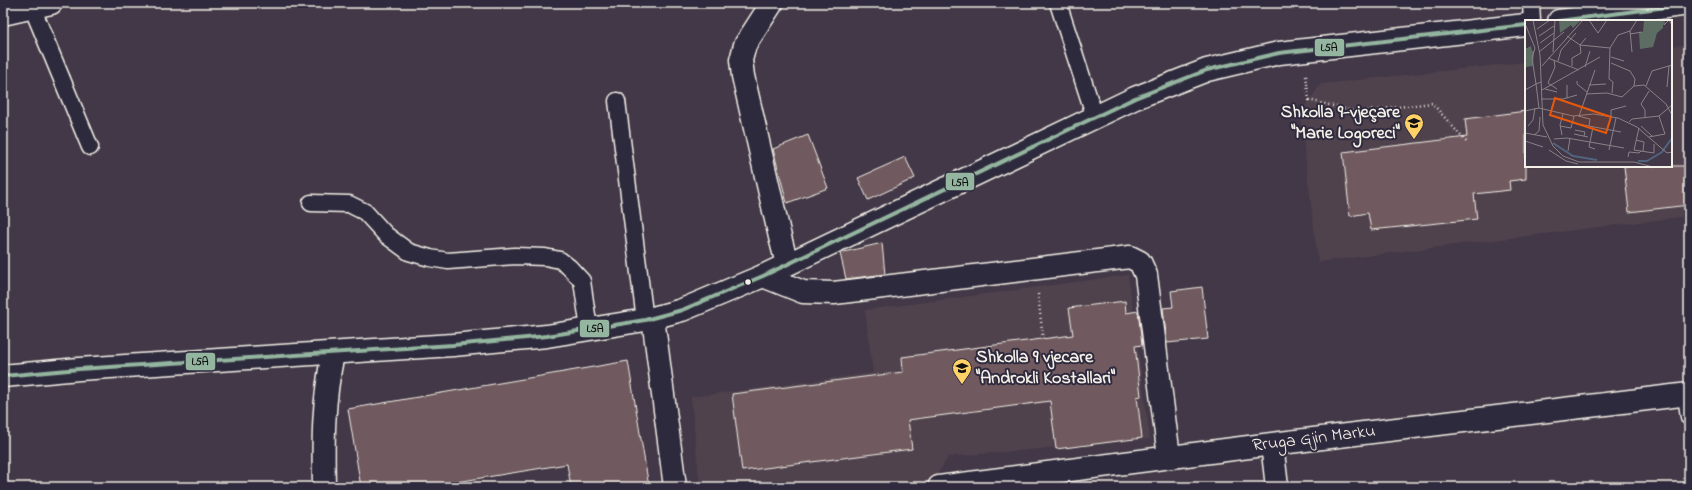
<svg xmlns="http://www.w3.org/2000/svg" width="1692" height="490" viewBox="0 0 1692 490" font-family="'Indie Flower',sans-serif">
	<style>
		.built { fill: #50424e }
		.building { fill: #705a5e; stroke: #f4f1e8 }
		.lines { fill: none; stroke-linecap: round; stroke-linejoin: round }
		.lane-casing { stroke: #f4f1e8; stroke-width: 19 }
		.street-casing { stroke: #f4f1e8; stroke-width: 25 }
		.secondary-casing { stroke: #f4f1e8; stroke-width: 25 }
		.path { stroke: #f4f1e8; stroke-width: 2.5; stroke-dasharray: 1 3; stroke-linecap: butt }
		.lane { stroke: #2f2a3d; stroke-width: 16 }
		.street { stroke: #2f2a3d; stroke-width: 22 }
		.secondary { stroke: #2f2a3d; stroke-width: 22 }
		.bus-1-casing { stroke: #2f2a3d; stroke-width: 7 }
		.bus-1 { stroke: #94b6a0; stroke-width: 4 }
		.bus-dot { fill: #f4f1e8; stroke: #2f2a3d; stroke-width: 1.5 }
		.labels { text-anchor: middle; dominant-baseline: central; stroke-width: 4; stroke-linejoin: round; paint-order: stroke }
		.poi-label { font-size: 18px; font-weight: bold; fill: #f4f1e8; stroke: #2f2a3d; text-anchor: end }
		.street-label { font-size: 18px; fill: #f4f1e8; stroke: #2f2a3d }
		.inset-river { fill: none; stroke: #52647d; stroke-width: 2 }
		.inset-road { fill: none; stroke: #898287; stroke-width: 1 }
		.view { fill: #e8590c; fill-opacity: 0.15; stroke: #e8590c; stroke-width: 2 }
		.inset-edge { fill: none; stroke: #f4f1e8; stroke-width: 2 }
		.line-badge { stroke: #2f2a3d; stroke-width: 1.5 }
		.pale-badge-label { font-size: 11px; text-anchor: middle; font-weight: bold; fill: #111 }
	</style>
	<rect width="100%" height="100%" fill="#423847"/>
	<filter id="ink" filterUnits="userSpaceOnUse"><feTurbulence type="fractalNoise" baseFrequency=".025" numOctaves="2"/><feDisplacementMap in="SourceGraphic" scale="8" xChannelSelector="R" yChannelSelector="G"/><feConvolveMatrix kernelMatrix="1 2 1 2 8 2 1 2 1" color-interpolation-filters="sRGB"/></filter>
	<g filter="url(#ink)">
		<!-- built -->
		<path class="built" d="M1689 44V216L1318 262 1300 113 1321 84 1526 62V166H1671V46Z
			M1128 275 1150 439 948 457 932 483 897 487H700L691 397 873 373 865 310Z"/>
		<!-- building -->
		<path class="building" d="M1526 111V179L1509 181 1510 190 1474 194 1477 219 1371 230 1368 213 1350 216 1343 152 1467 137 1465 119Z
			M808 135 828 188 787 203 773 149Z
			M905 157 915 178 868 200 858 178Z
			M1624 166H1689V205L1629 212Z
			M882 243 885 274 846 279 840 253Z
			M1202 287 1208 339 1167 343 1163 308 1173 307 1171 291Z
			M1125 301 1126 313 1138 311 1142 345 1135 346 1141 396 1137 397 1142 438 1056 449 1050 401 908 420 912 449 742 471 732 394 903 372 902 357 1073 335 1069 308Z
			M628 361 649 487H571L567 464 444 484 445 487H361L348 409Z"/>
		<g class="lines">
			<!-- lane casing -->
			<g class="lane-casing">
				<path id="lane" d="M1058 3 1095 117
					M1531 3 1532 21
					M32 7 90 147
					M617 101 645 320
					M311 203 349 204 365 212 386 235 409 252 430 258 448 261 515 256 545 257 560 260 569 267 582 281 589 329
					M1686 395 1689 417"/>
			</g>
			<!-- street casing -->
			<g class="street-casing">
				<path id="street" d="M3 14 51 3
					M763 276 803 292 834 293 1130 257 1140 262 1146 275 1169 457
					M653 318 675 487
					M1272 444 1277 487
					M324 487C323 440 323 400 333 354
					M939 487 1272 444 1689 394"/>
			</g>
			<!-- secondary casing -->
			<g class="secondary-casing">
				<path id="secondary" d="M772 3 745 45 741 60 743 76 780 237 787 264
					M1559 21 1689 4
					M3 376 79 369 453 345 547 336 645 320 682 310 763 276 1135 98 1207 70 1279 53 1526 25"/>
			</g>
			<!-- path -->
			<path class="path" d="M1306 76 1309 100 1357 112 1432 103 1468 144
				M1038 294 1043 339"/>
			<!-- lane -->
			<use href="#lane" class="lane"/>
			<!-- street -->
			<use href="#street" class="street"/>
			<!-- secondary -->
			<use href="#secondary" class="secondary"/>
			<!-- bus-1 casing -->
			<g class="bus-1-casing">
				<path id="bus-1" d="M1559 21 1689 4
					M3 376 79 369 453 345 547 336 645 320 682 310 763 276 1135 98 1207 70 1279 53 1526 25"/>
			</g>
			<!-- bus-1 -->
			<use href="#bus-1" class="bus-1"/>
		</g>
	</g>
	<!-- icons -->
	<defs>
		<g id="school-pin" transform="scale(1)"><path d="M0 17L-7.5 6A9.5 9.5 0 1 1 7.5 6Z" fill="#ffd166" stroke="#2f2a3d"/><path d="M0-5L7-2L0 1L-7-2ZM-4 1L0 2.5L4 1V4Q0 6-4 4Z" fill="#111"/></g>
	</defs>
	<g fill-rule="evenodd">
		<use href="#school-pin" x="1414" y="123"/>
		<use href="#school-pin" x="962" y="368"/>
	</g>
	<!-- markers -->
	<circle class="bus-dot" cx="748" cy="282" r="3.5"/>
	<g class="labels">
		<!-- poi labels -->
		<g class="poi-label">
			<text x="1400" y="113">Shkolla 9-vjeçare<tspan x="1400" dy="21">"Marie Logoreci"</tspan></text>
			<text x="976" y="358" text-anchor="start">Shkolla 9 vjecare<tspan x="976" dy="21">"Androkli Kostallari"</tspan></text>
		</g>
		<!-- street labels -->
		<g class="street-label">
			<text transform="translate(1314 439) rotate(-7)">Rruga Gjin Marku</text>
		</g>
	</g>
	<!-- overview -->
	<g transform="translate(1525 20)">
		<rect width="147" height="147" fill="#423847"/>
		<path d="M34 0H56L48 8 46 5 35 13ZM119 0H138V8L132 13 128 27 115 29 114 12H118ZM6 26 7 31H9L8 46 1 47 0 29Z" fill="#5d6d64"/>
		<path class="inset-river" d="M28 123 48 136 72 140M113 141H122L137 132 147 118"/>
		<path class="inset-road" d="M8 0 15 35 18 105 28 126 38 136 54 142H109L128 147M64 0 73 13 82 0M139 0V5L144 0 147 5M12 9 25 0M105 14 117 12M14 16 29 6M42 16 55 25 85 28M15 23 29 13M14 32 39 12M28 32 30 0M107 32 105 11 112 0M86 37 99 41M23 38 54 50M29 40 30 47 23 63 32 69M33 41 36 30 51 13M86 43 105 51 110 59 109 66M17 46 58 0M47 46V38L56 33 55 25 61 18M60 47 65 31M52 61V64L62 72M64 65 81 64M121 66 127 51 147 45M142 67 144 46M20 69 32 72M0 70 11 64 7 38 10 28 1 6M17 70 75 37M87 73 88 62 84 59 85 28 93 15 105 11M61 74 82 73 97 77 109 66 119 65 141 84 147 95M42 78V65M16 79H38L52 75M14 88 11 64 16 62M0 91 14 88 48 96 69 94 93 98 112 107 142 133 147 132M53 96 65 99 64 106M54 96 70 50M134 96 147 85M86 97V90L101 86M120 97V90L116 84 124 71M104 102 107 99 134 96M48 103 96 112M3 106 8 100 10 88M35 106 46 108 49 96M116 106 127 116M68 107 64 127 70 129M114 108 109 130 129 133V124M50 110 60 112 59 116M0 113 22 117M49 114 63 117M9 115 14 111 15 97M37 115 35 105 38 94M124 117 140 114 134 96M29 119 42 118 99 128M111 120 119 122 118 131M0 121 18 127M24 130 41 141 53 144M84 130 91 98M43 131 45 118M103 137 104 132 114 133 116 131"/>
		<path class="view" d="M30 78 86 97 81 113 25 95Z"/>
		<rect width="147" height="147" class="inset-edge"/>
	</g>
	<g class="line-badge">
		<rect x="1314" y="38" width="31" height="19" rx="4" fill="#94b6a0"/>
		<rect x="945" y="172" width="30" height="19" rx="4" fill="#94b6a0"/>
		<rect x="579" y="319" width="31" height="19" rx="4" fill="#94b6a0"/>
		<rect x="185" y="352" width="31" height="19" rx="4" fill="#94b6a0"/>
	</g>
	<g class="pale-badge-label">
		<text x="1329" y="51">L5A</text>
		<text x="960" y="186">L5A</text>
		<text x="595" y="332">L5A</text>
		<text x="200" y="365">L5A</text>
	</g>
	<!-- margin -->
	<rect width="1692" height="490" fill="none" stroke="#2f2a3d" stroke-width="16"/>
	<rect x="8" y="8" width="1676" height="474" fill="none" stroke="#f4f1e8" stroke-width="1.5" filter="url(#ink)"/>
</svg>
